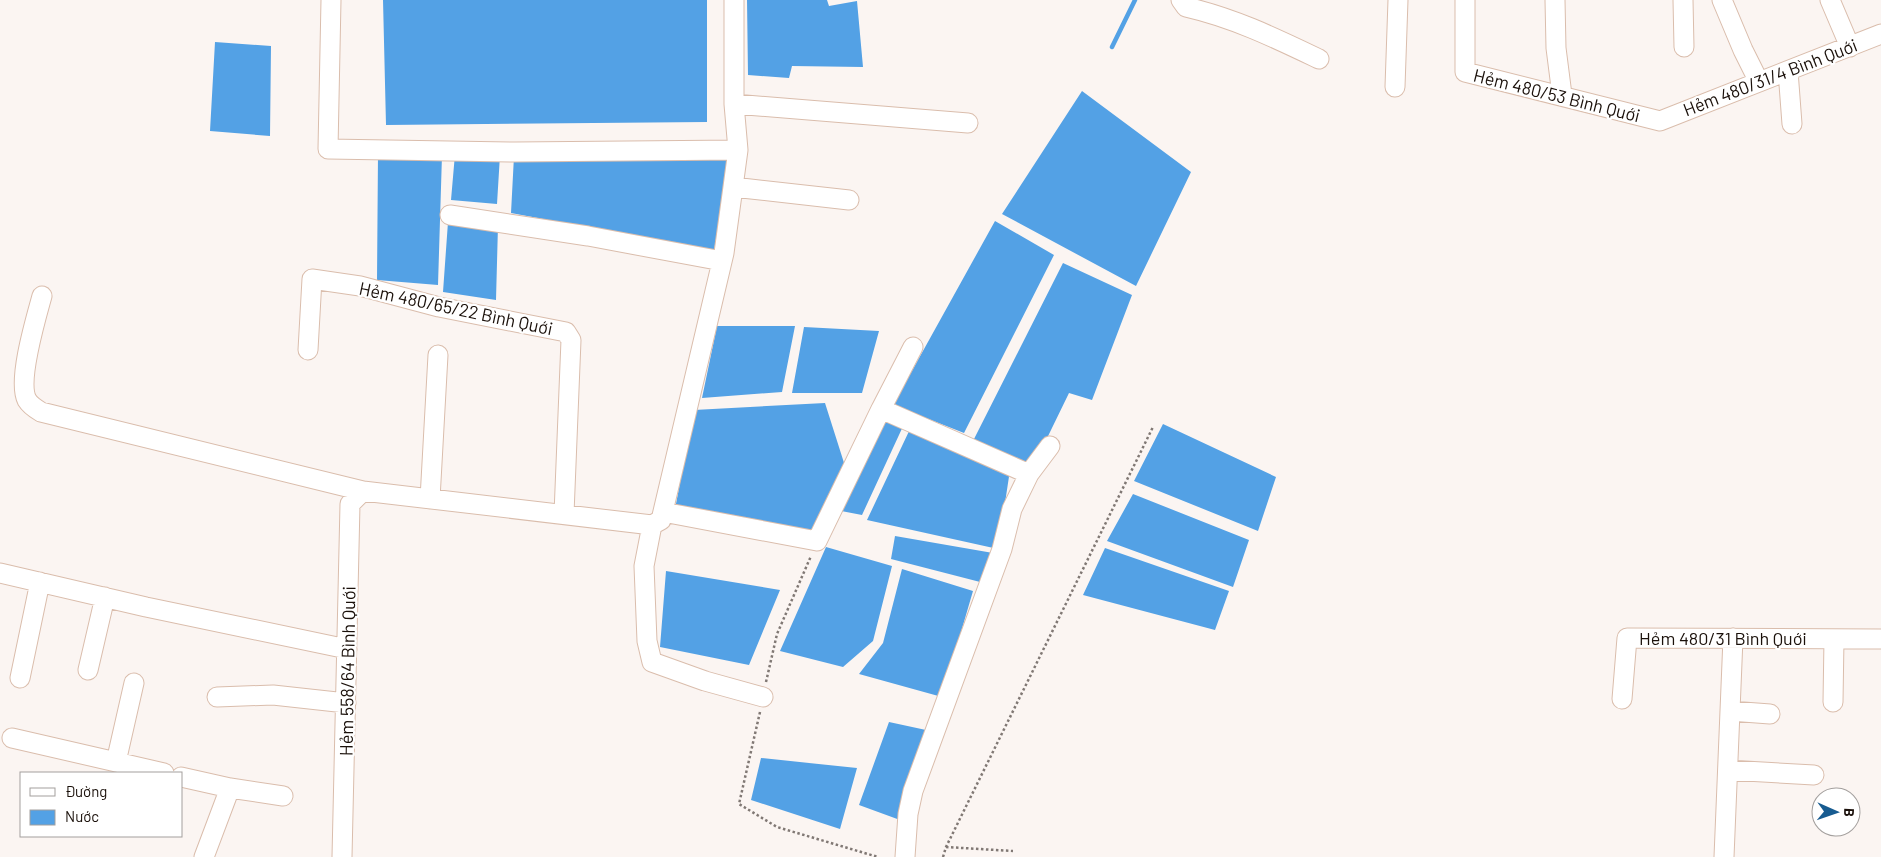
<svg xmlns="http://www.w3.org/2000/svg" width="1881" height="857" viewBox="0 0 1881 857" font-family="Barlow,sans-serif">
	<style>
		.water { fill: #53a1e5 }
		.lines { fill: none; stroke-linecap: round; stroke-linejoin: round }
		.stream { stroke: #53a1e5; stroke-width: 4.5 }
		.minor-casing { stroke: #dabdac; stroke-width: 21 }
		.path { stroke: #807874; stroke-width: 2.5; stroke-dasharray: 2.5 2.5; stroke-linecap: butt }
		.minor { stroke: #fff; stroke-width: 19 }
		.labels { text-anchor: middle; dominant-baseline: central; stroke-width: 4.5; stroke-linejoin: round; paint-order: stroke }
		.street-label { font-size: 18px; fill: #1a100a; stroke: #fff }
	</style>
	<rect width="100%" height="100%" fill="#fbf5f2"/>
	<!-- water -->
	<path class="water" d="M383 0H707V122L386 125Z
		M747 0H827L829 6 857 1 863 67 792 66 789 78 748 75Z
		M215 42 271 46 270 136 210 131Z
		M1082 91 1191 172 1136 286 1002 214Z
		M378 154 442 155 438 285 377 280Z
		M455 154 500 155 497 204 451 200Z
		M514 156H729L714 251 511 213Z
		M995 221 1054 255 964 433 893 405Z
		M448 222 498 225 496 300 443 292Z
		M1063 263 1132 295 1092 400 1069 393 1033 467 974 439Z
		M717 326H795L782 392 702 398Z
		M804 327 879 331 862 393H792Z
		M825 403 845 466 814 534 675 509 694 410Z
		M880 419 905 422 862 515 836 510Z
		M1163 424 1276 477 1258 531 1134 481Z
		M911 427 1010 470 998 549 867 520Z
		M1133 494 1249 540 1233 587 1107 541Z
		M895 536 993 553 984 583 891 559Z
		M826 547 892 566 873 641 843 667 780 651Z
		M1105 548 1229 591 1215 630 1083 595Z
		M902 569 973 591 942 697 859 674 883 643Z
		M666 571 780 590 749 665 660 647Z
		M889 722 926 730 900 820 859 805Z
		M761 758 857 768 840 829 751 800Z"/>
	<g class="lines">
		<!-- stream -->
		<path class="stream" d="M1112 47 1135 0"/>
		<!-- minor casing -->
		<g class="minor-casing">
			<path id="minor" d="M331 0 328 149 515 152 738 150
				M1181 0 1186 7C1234 18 1275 38 1319 59
				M1465 0V72L1660 121 1881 34
				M1555 0 1556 48 1562 95
				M1683 0 1684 47
				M1722 0 1743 50 1759 82
				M1830 0 1850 47
				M1788 71 1792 124
				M1395 87 1398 0
				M734 104 968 123
				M733 187 849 200
				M450 215 588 236 722 261
				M42 296C36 318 17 381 27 400 30 405 36 409 41 412L363 491 652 525 661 520 724 253 733 187 738 150 734 104V0
				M308 350 312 279 360 286 439 307 566 332 571 340 564 514
				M881 409 913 347
				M430 499 438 355
				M663 512 817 541 881 409 1029 474
				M652 525 644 566 647 641 652 662 705 681 763 697
				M0 573 146 607 347 649
				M88 670 105 597
				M20 678 40 582
				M217 697 273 695 346 703
				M1622 699 1627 638 1881 639
				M1833 702 1834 639
				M1730 711 1770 714
				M12 738 164 773
				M116 762 134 683
				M1728 770 1814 775
				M181 777 230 788 283 796
				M204 857 230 788
				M342 857 350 504 363 491
				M905 857 908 814 913 791 1002 549 1012 509 1029 474 1050 446
				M1724 857 1733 638"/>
		</g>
		<!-- path -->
		<path class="path" d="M766 682 777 634 811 556
			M760 712 739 804 777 827 878 857
			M946 847 1013 851
			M943 857 946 847 1153 427"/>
		<!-- minor -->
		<use href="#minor" class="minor"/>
	</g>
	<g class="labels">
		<!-- street labels -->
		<g class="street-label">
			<text transform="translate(1770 77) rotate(-21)">Hẻm 480/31/4 Bình Quới</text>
			<text transform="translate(1557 95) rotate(14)">Hẻm 480/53 Bình Quới</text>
			<text transform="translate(456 308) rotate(12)">Hẻm 480/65/22 Bình Quới</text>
			<text x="1723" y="638">Hẻm 480/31 Bình Quới</text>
			<text transform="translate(347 671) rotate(-89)">Hẻm 558/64 Bình Quới</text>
		</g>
	</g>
	<!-- legend -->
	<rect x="20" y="772" width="162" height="65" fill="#ffffff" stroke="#a39f9d"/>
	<rect x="30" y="788" width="25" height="8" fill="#ffffff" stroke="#a39f9d"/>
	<text x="65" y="797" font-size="15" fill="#1a100a">Đường</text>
	<rect x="30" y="810" width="25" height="15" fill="#53a1e5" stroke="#a39f9d"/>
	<text x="65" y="822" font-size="15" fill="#1a100a">Nước</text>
	<!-- north arrow -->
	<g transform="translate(1836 812) rotate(92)"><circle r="24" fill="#ffffff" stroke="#a39f9d"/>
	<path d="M0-4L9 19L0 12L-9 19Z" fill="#175b90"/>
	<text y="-8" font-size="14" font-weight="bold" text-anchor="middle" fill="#1a100a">B</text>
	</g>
</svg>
